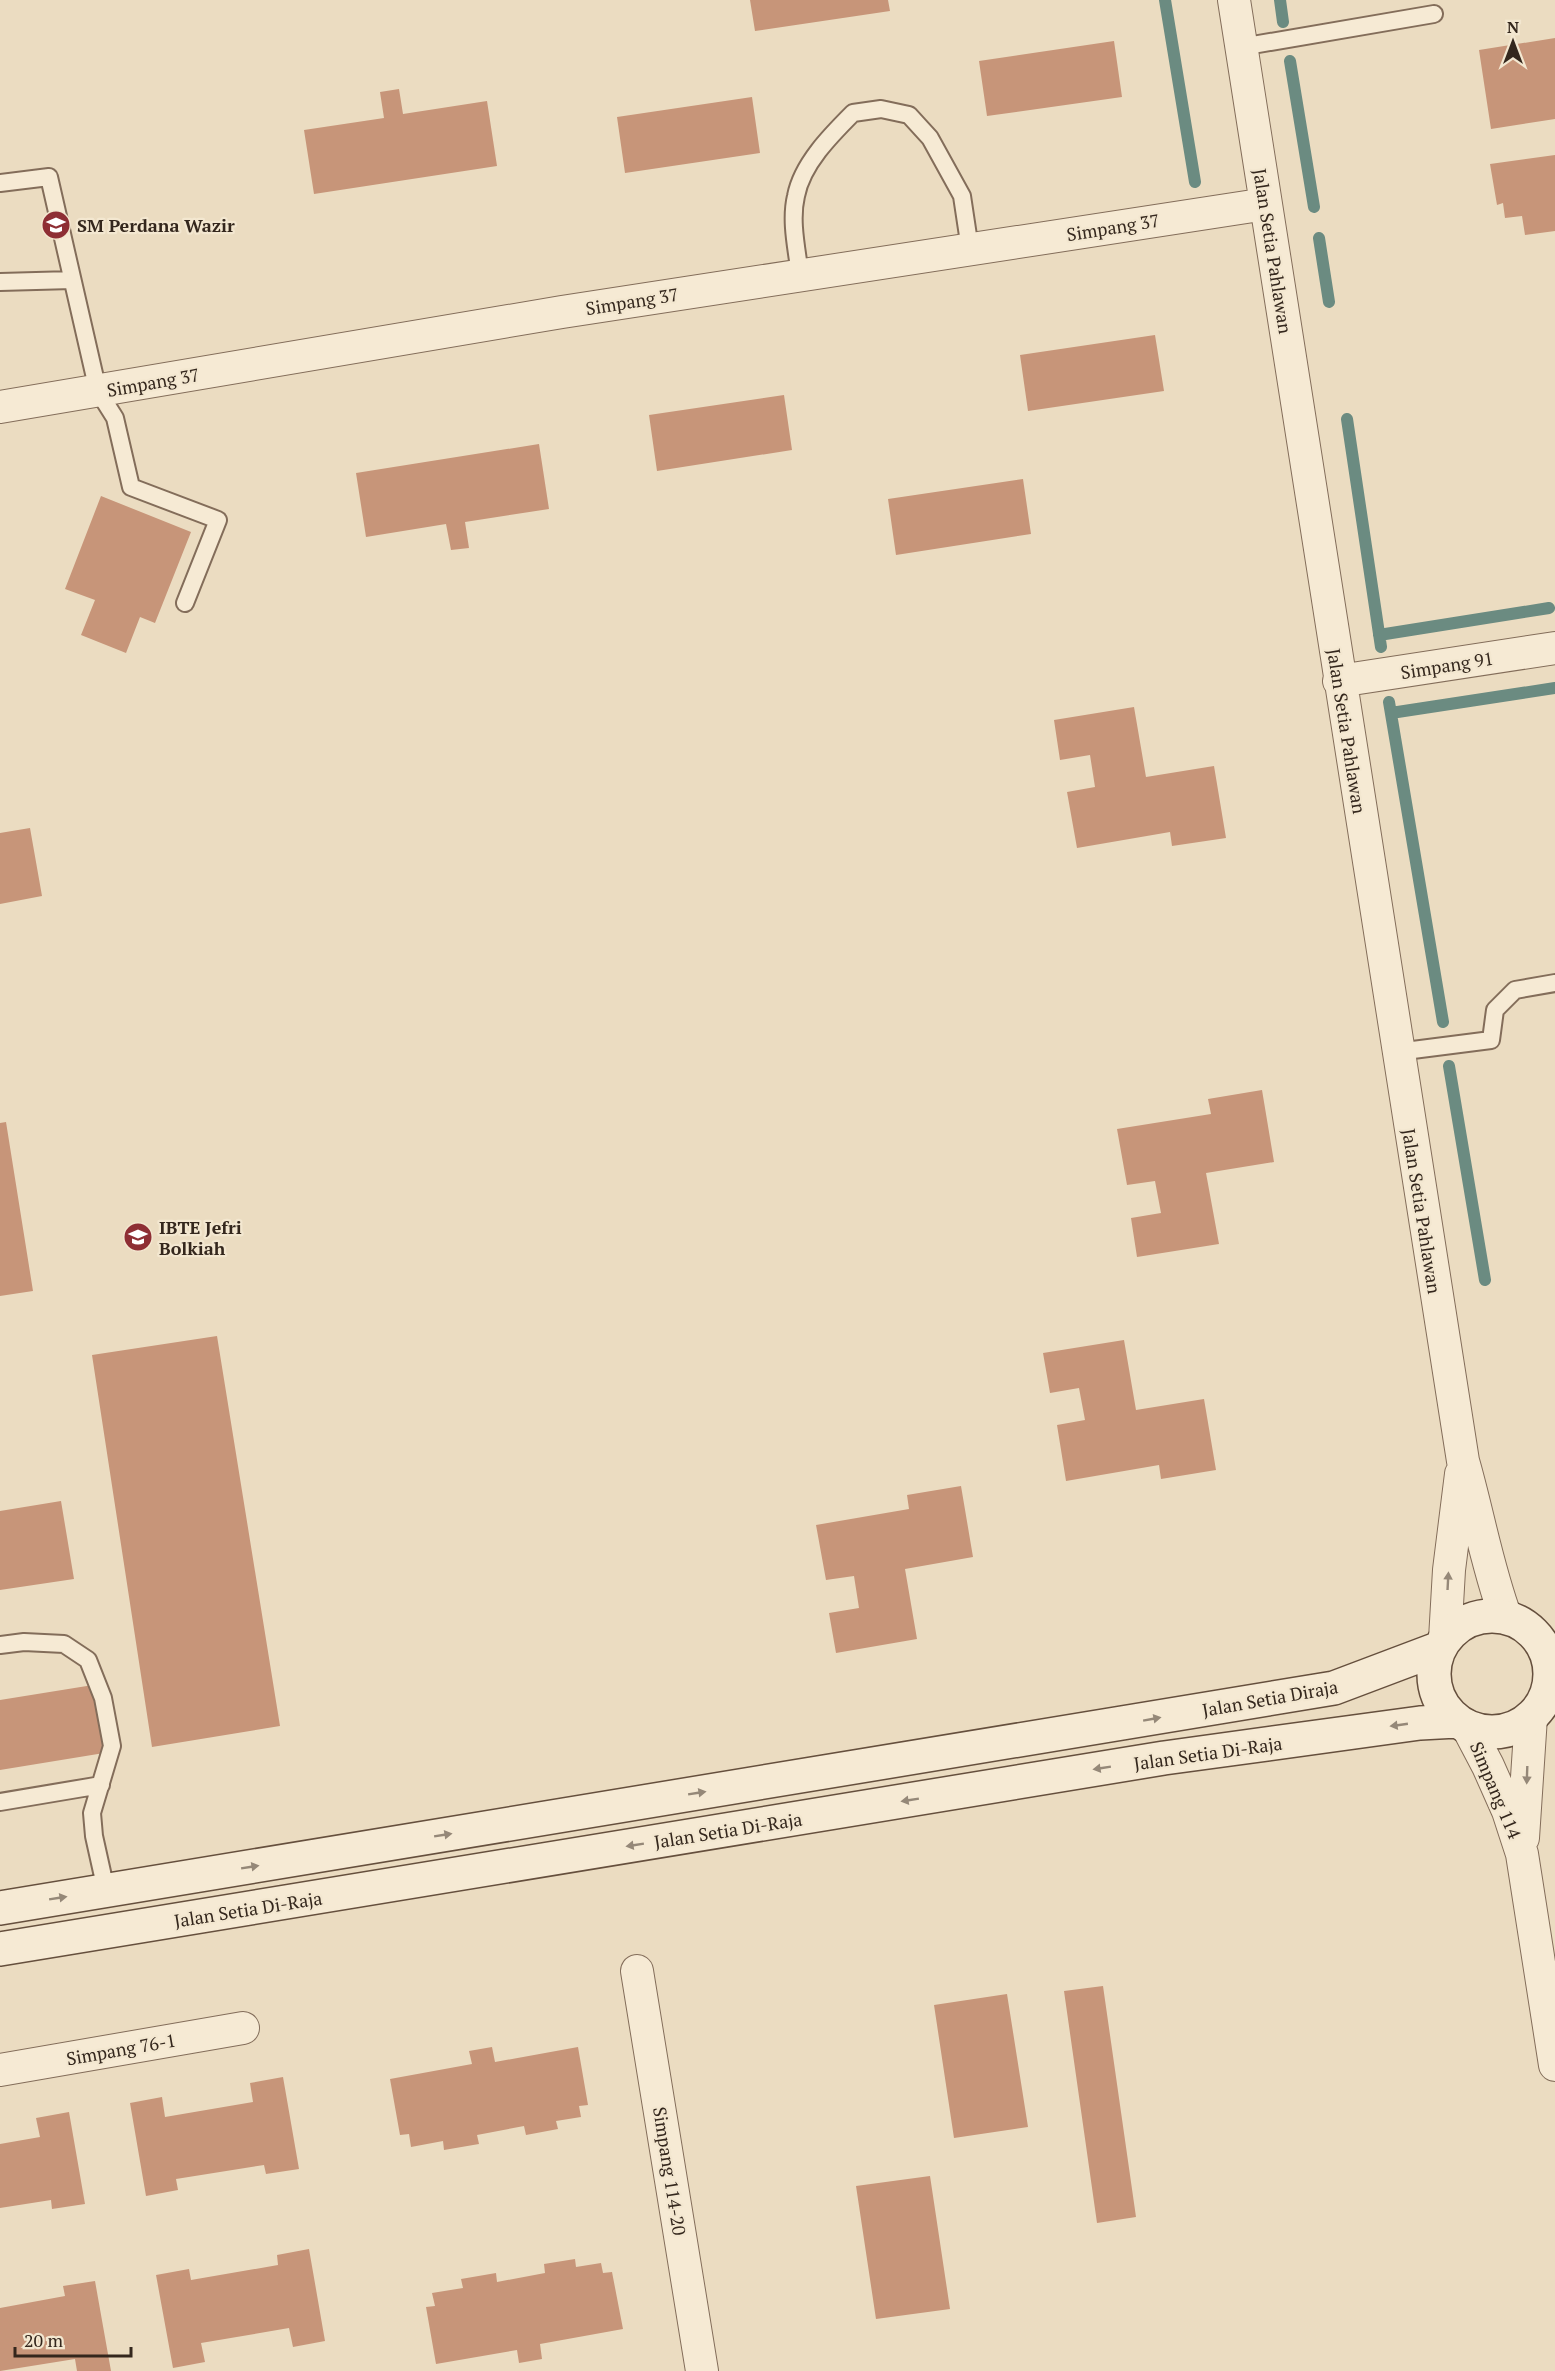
<svg xmlns="http://www.w3.org/2000/svg" width="1555" height="2371" viewBox="0 0 1555 2371" font-family="'PT Serif',serif">
	<style>
		.lines { fill: none; stroke-linecap: round; stroke-linejoin: round }
		.stream { stroke: #6b8b81; stroke-width: 12 }
		.building { fill: #c79579 }
		.lane-casing { stroke: #836d5a; stroke-width: 20 }
		.street-casing { stroke: #836d5a; stroke-width: 34 }
		.secondary-casing { stroke: #654f3d; stroke-width: 36 }
		.lane { stroke: #f6ead4; stroke-width: 16 }
		.street { stroke: #f6ead4; stroke-width: 32 }
		.secondary { stroke: #f6ead4; stroke-width: 33 }
		.oneway { fill: #958878 }
		.labels { text-anchor: middle; dominant-baseline: central; stroke-width: 4.5; stroke-linejoin: round; paint-order: stroke }
		.poi-label { font-size: 18px; font-weight: bold; fill: #34271d; stroke: #f3e7d0; text-anchor: start }
		.street-label { font-size: 18px; fill: #34271d; stroke: #f3e7d0 }
	</style>
	<rect width="100%" height="100%" fill="#ebdcc1"/>
	<g class="lines">
		<!-- stream -->
		<path class="stream" d="M1165 0 1195 182
			M1280 0 1283 22
			M1290 61 1314 207
			M1319 238 1329 302
			M1347 419 1381 647
			M1379 635 1549 608
			M1389 702 1443 1022
			M1391 713 1555 688
			M1449 1066 1485 1280"/>
	</g>
	<!-- building -->
	<path class="building" d="M750 0H888L890 11 755 31Z
		M1555 38V119L1491 129 1479 50Z
		M1114 41 1122 97 987 116 979 61Z
		M399 89 403 114 487 101 497 166 314 194 304 130 384 118 380 92Z
		M752 97 760 153 625 173 617 117Z
		M1555 155V231L1525 235 1522 216 1505 218 1503 203 1497 205 1490 164Z
		M1155 335 1164 391 1028 411 1020 355Z
		M784 395 792 450 657 471 649 415Z
		M539 444 549 509 465 522 469 548 451 550 446 524 366 537 356 473Z
		M1023 479 1031 534 896 555 888 499Z
		M101 496 191 532 155 623 140 617 126 653 81 635 95 600 65 589Z
		M1134 707 1146 777 1214 766 1226 838 1172 846 1170 832 1077 848 1067 792 1095 787 1090 755 1060 760 1054 720Z
		M30 828 42 896 0 904V833Z
		M1262 1090 1274 1162 1206 1173 1219 1244 1137 1257 1131 1218 1161 1213 1155 1181 1127 1185 1117 1129 1211 1114 1208 1099Z
		M6 1122 33 1291 0 1296V1123Z
		M217 1336 280 1726 152 1747 92 1355Z
		M1124 1340 1136 1410 1204 1399 1216 1470 1161 1479 1159 1465 1066 1481 1057 1425 1085 1420 1079 1388 1050 1393 1043 1353Z
		M961 1486 973 1557 905 1569 917 1639 836 1653 829 1613 859 1608 854 1576 826 1580 816 1525 909 1509 907 1495Z
		M61 1501 74 1579 0 1590V1511Z
		M93 1685 104 1753 0 1770V1700Z
		M1103 1986 1136 2217 1097 2223 1064 1991Z
		M1007 1994 1028 2127 954 2138 934 2005Z
		M492 2047 495 2062 578 2047 588 2105 579 2106 581 2117 556 2121 558 2129 526 2135 524 2126 477 2135 479 2144 444 2150 443 2141 411 2147 409 2134 400 2135 390 2079 472 2064 469 2051Z
		M283 2077 299 2169 266 2174 264 2165 176 2179 178 2190 146 2196 130 2103 162 2097 165 2117 253 2102 250 2083Z
		M69 2112 85 2204 52 2209 51 2200 0 2208V2144L40 2137 36 2118Z
		M930 2176 950 2309 876 2319 856 2186Z
		M309 2249 325 2341 293 2347 289 2328 201 2343 205 2362 173 2368 156 2275 189 2269 191 2280 278 2265 277 2255Z
		M575 2259 576 2267 601 2263 603 2273 612 2272 623 2329 540 2344 542 2359 519 2363 517 2350 436 2364 426 2307 435 2306 432 2293 463 2288 461 2279 496 2273 497 2282 545 2273 544 2264Z
		M95 2281 111 2371H77L75 2359 0 2371V2308L65 2296 63 2286Z"/>
	<g class="lines">
		<!-- lane casing -->
		<g class="lane-casing">
			<path id="lane" d="M1241 47 1434 14
				M0 183 49 177 98 391 115 418 131 487 218 520 185 603
				M800 275C797 250 790 221 796 196 802 164 831 135 853 113L881 109 909 115 930 138 962 196 970 249
				M0 282 72 280
				M1397 1052 1491 1040 1495 1010 1515 990 1555 983
				M0 1645 24 1642 64 1644 88 1660 103 1698 112 1746 92 1813 94 1836 106 1890
				M0 1802 101 1785"/>
		</g>
		<!-- street casing -->
		<g class="street-casing">
			<path id="street" d="M1234 0 1463 1461C1478 1513 1487 1567 1506 1618
				M0 407 562 312 1266 204
				M1339 681 1555 648
				M1445 1639 1449 1570 1461 1474
				M1467 1726 1488 1766 1508 1811 1522 1854 1555 2065
				M1523 1838 1531 1717
				M637 1971 702 2371
				M0 2070 243 2028"/>
		</g>
		<!-- secondary casing -->
		<g class="secondary-casing">
			<path id="secondary" d="M1434 1674a58 58 0 1 1 116 0a58 58 0 1 1-116 0Z
				M0 1908 1334 1688 1440 1648
				M0 1949 1164 1758 1420 1723 1457 1721"/>
		</g>
		<!-- lane -->
		<use href="#lane" class="lane"/>
		<!-- street -->
		<use href="#street" class="street"/>
		<!-- secondary -->
		<use href="#secondary" class="secondary"/>
	</g>
	<!-- one-way arrows -->
	<defs><path id="oneway-solid" d="M-6-.8H1V-3.2L6.5 0L1 3.2V.8H-6Z" transform="scale(1.5)"/></defs>
	<g class="oneway">
		<use href="#oneway-solid" transform="translate(1448 1581) rotate(-87)"/>
		<use href="#oneway-solid" transform="translate(1152 1719) rotate(-10)"/>
		<use href="#oneway-solid" transform="translate(1399 1725) rotate(172)"/>
		<use href="#oneway-solid" transform="translate(1102 1768) rotate(171)"/>
		<use href="#oneway-solid" transform="translate(1527 1775) rotate(92)"/>
		<use href="#oneway-solid" transform="translate(697 1793) rotate(-9)"/>
		<use href="#oneway-solid" transform="translate(910 1800) rotate(171)"/>
		<use href="#oneway-solid" transform="translate(443 1835) rotate(-9)"/>
		<use href="#oneway-solid" transform="translate(635 1845) rotate(171)"/>
		<use href="#oneway-solid" transform="translate(250 1867) rotate(-9)"/>
		<use href="#oneway-solid" transform="translate(58 1898) rotate(-9)"/>
	</g>
	<!-- icons -->
	<defs>
		<g id="school-disc" transform="scale(1.5)"><circle r="9.5" fill="#8e2e34" stroke="#f3e7d0"/><path d="M0-5L7-2L0 1L-7-2ZM-4 1L0 2.5L4 1V4Q0 6-4 4Z" fill="#fff"/></g>
	</defs>
	<g fill-rule="evenodd">
		<use href="#school-disc" x="56" y="225"/>
		<use href="#school-disc" x="138" y="1237"/>
	</g>
	<g class="labels">
		<!-- poi labels -->
		<g class="poi-label">
			<text x="77" y="225">SM Perdana Wazir</text>
			<text x="159" y="1227">IBTE Jefri<tspan x="159" dy="21">Bolkiah</tspan></text>
		</g>
		<!-- street labels -->
		<g class="street-label">
			<text transform="translate(1113 227) rotate(-9)">Simpang 37</text>
			<text transform="translate(1273 251) rotate(81)">Jalan Setia Pahlawan</text>
			<text transform="translate(632 301) rotate(-9)">Simpang 37</text>
			<text transform="translate(153 382) rotate(-10)">Simpang 37</text>
			<text transform="translate(1447 665) rotate(-9)">Simpang 91</text>
			<text transform="translate(1347 731) rotate(81)">Jalan Setia Pahlawan</text>
			<text transform="translate(1422 1211) rotate(81)">Jalan Setia Pahlawan</text>
			<text transform="translate(1270 1698) rotate(-10)">Jalan Setia Diraja</text>
			<text transform="translate(1208 1753) rotate(-8)">Jalan Setia Di-Raja</text>
			<text transform="translate(1496 1790) rotate(67)">Simpang 114</text>
			<text transform="translate(728 1830) rotate(-9)">Jalan Setia Di-Raja</text>
			<text transform="translate(248 1909) rotate(-9)">Jalan Setia Di-Raja</text>
			<text transform="translate(121 2049) rotate(-10)">Simpang 76-1</text>
			<text transform="translate(670 2171) rotate(81)">Simpang 114-20</text>
		</g>
	</g>
	<!-- north arrow -->
	<g transform="translate(1513 42)" stroke="#f3e7d0" stroke-width="4.5" paint-order="stroke">
	<path d="M0-4.5L10 22L0 15L-10 22Z" fill="#34271d"/>
	<text y="-9" font-size="16" font-weight="bold" text-anchor="middle" fill="#34271d">N</text>
	</g>
	<!-- scale -->
	<path d="M15 2347v9h116v-9" fill="none" stroke="#34271d" stroke-width="3"/>
	<text x="24" y="2347" font-size="18" fill="#34271d" stroke="#f3e7d0" stroke-width="4.5" paint-order="stroke">20 m</text>
</svg>
